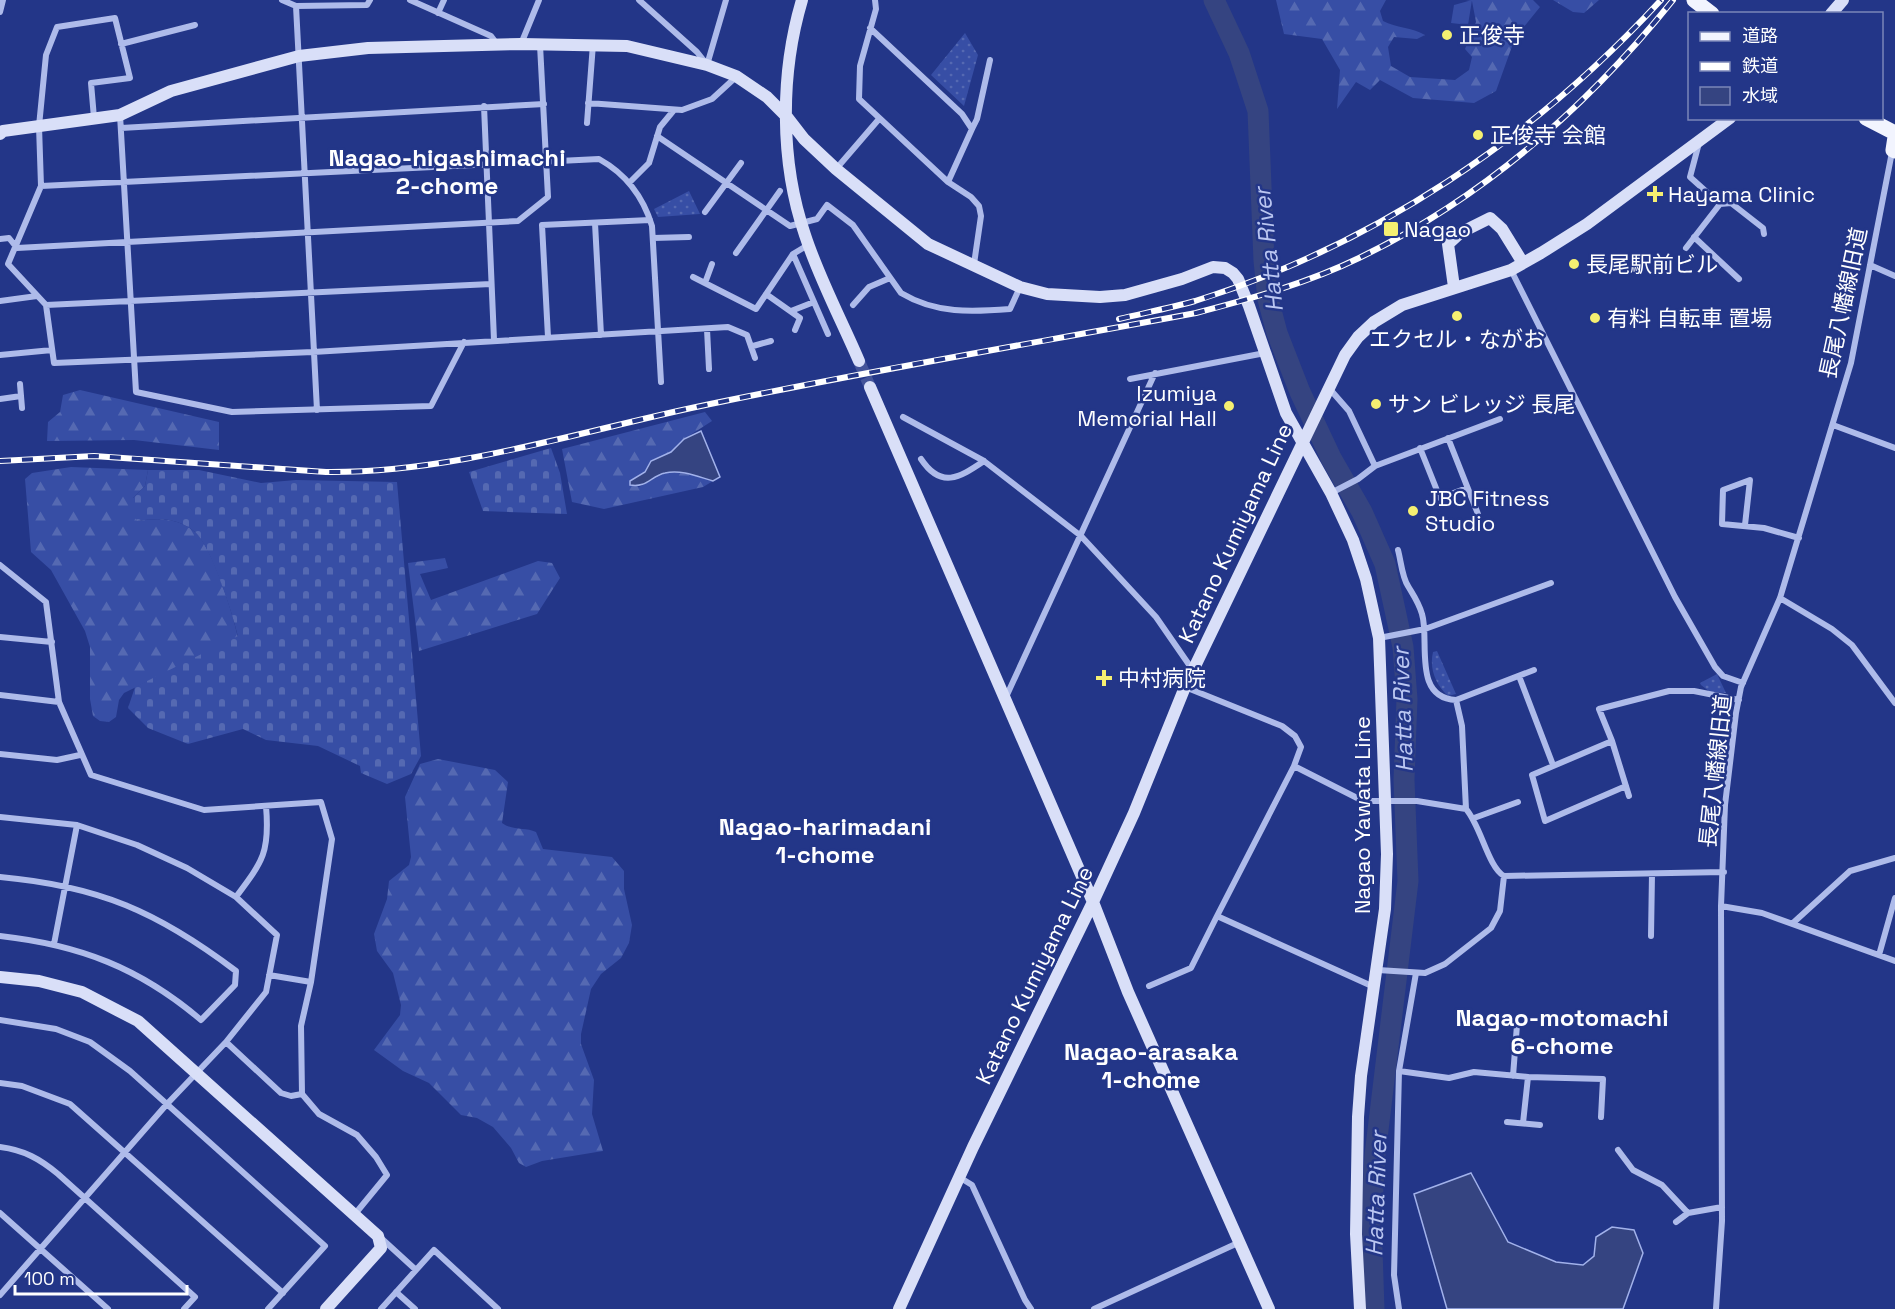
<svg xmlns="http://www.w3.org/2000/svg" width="1895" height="1309" viewBox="0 0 1895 1309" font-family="'Space Grotesk','Noto Sans JP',sans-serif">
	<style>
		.grass { fill: url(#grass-dots) }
		.forest { fill: url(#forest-firs) }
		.cemetery { fill: url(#cemetery-stones) }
		.garden { fill: #374ea5 }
		.water { fill: #354481; stroke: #a2b2eb; stroke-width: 1.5 }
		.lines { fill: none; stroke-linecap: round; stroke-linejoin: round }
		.river { stroke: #354481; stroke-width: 21 }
		.secondary-tunnel { stroke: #44549a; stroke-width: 12; stroke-dasharray: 12 6; stroke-linecap: butt }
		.street { stroke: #aebbea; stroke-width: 6 }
		.secondary { stroke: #d9dff8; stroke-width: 12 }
		.primary { stroke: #f2f4fe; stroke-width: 15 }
		.rail-casing { stroke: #fff; stroke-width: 6 }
		.rail { stroke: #233688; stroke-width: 4; stroke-dasharray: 11; stroke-linecap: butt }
		.poi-dot { fill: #f5ef71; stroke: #233688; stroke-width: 2 }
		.labels { text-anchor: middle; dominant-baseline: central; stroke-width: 5; stroke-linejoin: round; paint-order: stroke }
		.poi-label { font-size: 22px; fill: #fff; stroke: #233688; text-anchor: start }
		.street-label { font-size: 22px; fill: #fff; stroke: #233688 }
		.neighbourhood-label { font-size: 24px; font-weight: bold; fill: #fff; stroke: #233688 }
		.water-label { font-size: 24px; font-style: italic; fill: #bac6f1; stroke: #233688 }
	</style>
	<defs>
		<pattern id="grass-dots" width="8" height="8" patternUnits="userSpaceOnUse" patternTransform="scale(1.5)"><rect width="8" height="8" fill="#374ea5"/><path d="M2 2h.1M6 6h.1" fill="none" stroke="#5569b2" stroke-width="1.8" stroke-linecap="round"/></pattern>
		<pattern id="forest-firs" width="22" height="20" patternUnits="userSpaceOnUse" patternTransform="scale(1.5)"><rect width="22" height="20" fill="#374ea5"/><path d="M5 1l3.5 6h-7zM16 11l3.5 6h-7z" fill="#5569b2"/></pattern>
		<pattern id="cemetery-stones" width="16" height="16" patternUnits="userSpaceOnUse" patternTransform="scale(1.5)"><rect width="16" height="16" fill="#374ea5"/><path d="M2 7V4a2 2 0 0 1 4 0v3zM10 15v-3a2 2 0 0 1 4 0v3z" fill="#5569b2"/></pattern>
	</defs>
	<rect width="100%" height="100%" fill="#233688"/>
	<!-- grass -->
	<path class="grass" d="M965 33 978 55 964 106 931 75Z
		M689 191 700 214 658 217 654 209Z
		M1437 651 1456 694 1448 696C1436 685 1429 669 1433 652Z
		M1717 674 1726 693 1710 692 1701 685 1700 683Z"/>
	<!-- forest -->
	<path class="forest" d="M1276 0H1386L1380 11 1383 21C1396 28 1412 27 1425 35L1417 39 1394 37 1388 47 1391 66 1410 77 1455 80 1469 70 1472 57 1465 49 1476 22 1472 1 1466 0H1533L1540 7 1515 38 1496 91 1474 103 1413 98 1380 80 1370 90 1356 82 1337 109 1340 70 1322 39 1284 34Z
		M1553 0H1599L1584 13 1573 12Z
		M80 390 219 422V450L134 440 47 441 48 422 60 412 63 395Z
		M705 412 712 421 684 439 671 452 651 461 645 472 630 481 639 487 667 472 689 474 713 481 703 487 604 509 572 502 562 449Z
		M71 467 148 470 145 486 133 498 137 521C157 518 178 517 195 532 212 546 233 614 238 637L124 693 119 700 116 717 109 722 100 721 93 716 90 699V647L85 631 51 570 31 552 25 479 32 473Z
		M445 558 448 568 420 574 431 600 538 561 552 563 560 578 537 614 419 651 408 563Z
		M438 759 495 770 508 782 502 823C513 831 525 827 536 832L543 849 612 857 624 871V889L632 925 629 943 621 958 601 974 591 989 581 1034V1044L594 1080 592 1114 603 1151 542 1161 526 1167 519 1163 511 1148 493 1127 477 1118 461 1115 429 1083 403 1071 374 1050 400 1015 401 1005 393 973 377 951 374 934 387 899 389 881 409 865 411 857 405 797 420 764Z"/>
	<!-- cemetery -->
	<path class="cemetery" d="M551 448 560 473 567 514 483 511 469 472Z
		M148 470H199L261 483 296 480 397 482 421 756 411 774 387 784 361 773 360 766 318 746 266 740 243 729 188 744 148 728 128 708 135 687 238 636C233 615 211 546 195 532 178 517 157 518 137 521L132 514 133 498 145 486Z"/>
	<!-- garden -->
	<path class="garden" d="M1472 0 1468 25 1451 23 1454 5Z"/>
	<!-- water -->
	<path class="water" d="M701 431 720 477 713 481C699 477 681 469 665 473 651 476 647 488 630 485V481L645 472 651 461 671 452 684 439Z
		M1471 1173 1508 1242 1556 1262 1583 1265 1594 1256 1596 1237 1612 1227 1634 1230 1643 1253 1623 1309H1447L1414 1194Z"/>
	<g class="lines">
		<!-- river -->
		<path class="river" d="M1214 0 1239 53 1258 111 1264 261 1268 299 1277 333 1300 392 1331 458 1362 512 1385 564 1403 647 1407 699 1404 780 1408 881 1375 1155 1371 1220 1374 1309"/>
		<!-- secondary-tunnel -->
		<path class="secondary-tunnel" d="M859 361 870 387"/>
		<!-- street -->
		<path class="street" d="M282 0 296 6 367 5 370 0
			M410 0 491 36 497 44
			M639 0 697 52 705 62
			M875 0 876 9 860 66 859 99 948 182 971 197 979 206 981 216 974 264
			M296 6 317 410
			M0 12 3 0
			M438 13 444 0
			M870 28 962 114 972 129 948 182
			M121 44 195 25
			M521 44 539 0
			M707 65 726 0
			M588 103 682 110 712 99 736 77
			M484 106 494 340
			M120 115 136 392 232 412 431 406 464 342
			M94 118 91 83 130 78 115 18 57 27 46 55 39 126 41 186 8 264 46 305 54 363 313 352 728 327 747 335 755 358
			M587 123 593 44
			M121 128 544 104
			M972 129 977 119 990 60
			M657 136 790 226 817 219 827 205 853 225 901 293C936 314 972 312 1010 309L1020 287
			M1699 143 1690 177 1720 204 1731 203 1763 228 1764 234
			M836 169 879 119
			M630 182 649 163 660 127 674 110
			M41 186 599 159C626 174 643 196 652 226L661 382
			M705 212 741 163
			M595 223 601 335
			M1694 237 1739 279
			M653 238 689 237
			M0 239 9 238 17 248 518 221 548 197 540 45
			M1686 248 1720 204
			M736 253 780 191
			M793 254 828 334
			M1870 265 1895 276
			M1511 270 1675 597 1715 667 1723 676 1743 683
			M693 277 756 309 793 254 808 245
			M705 283 712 264
			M766 294 800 318 795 330
			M0 301 37 296
			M46 305 491 284
			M853 305 869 287 890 278
			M791 311 814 302
			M707 329 709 369
			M548 337 542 225 650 220
			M753 346 771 341
			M0 355 52 350
			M1130 379 1265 353
			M20 384 22 408
			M1328 387 1349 411 1375 466
			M0 399 21 396
			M903 417 984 461 1081 536 1156 617 1192 669
			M1833 425 1895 448
			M1448 438 1478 514
			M1420 448 1440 498 1467 488
			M921 459C941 489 959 478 984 461
			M1331 493 1358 479 1375 466 1500 419
			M1745 525 1750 480 1723 490 1722 524 1764 528 1799 538
			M1398 550C1401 561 1402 577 1408 586 1414 596 1419 603 1422 614 1430 640 1412 698 1456 700L1534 670
			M0 565 46 602 59 702 91 775 204 810 321 802 332 839 311 982 301 1026 302 1094 319 1114 357 1135 376 1157 387 1175 355 1214
			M1780 598 1832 629 1852 645 1895 703
			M0 637 52 642
			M1379 638 1425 629 1551 583
			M1519 676 1553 765
			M1185 687 1282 726 1295 736 1301 747 1294 766 1363 801H1417L1466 809C1481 826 1488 867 1504 876L1724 872
			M0 695 59 702
			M1006 697 1155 373
			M1456 700 1462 726 1466 809
			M1612 741 1532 775 1545 821 1626 786
			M0 754 57 760 80 755
			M1629 796 1612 741 1599 709 1669 691H1694L1739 700
			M0 817 77 825 137 845 187 868 236 897 277 935 266 992 226 1042 167 1104 0 1295
			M1474 818 1518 802
			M0 877C99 886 158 912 236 971L235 985 201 1020C140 968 80 945 0 936
			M236 897C263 861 270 852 266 806
			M1721 906 1762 913 1895 961
			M1217 916 1294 766
			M1793 923 1850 871 1895 858
			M1651 936 1652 874
			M54 944 77 825
			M1879 955 1895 898
			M1378 970 1425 973 1445 964 1491 928 1500 911 1504 876
			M269 975 311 982
			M1149 986 1191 968 1217 916 1374 987
			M0 1020 56 1029 90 1042 130 1071 325 1246 268 1309
			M226 1042 281 1093 291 1096 302 1094
			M1399 1071 1449 1078 1474 1072 1528 1077 1603 1079 1601 1117
			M1513 1076 1517 1025
			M0 1083 22 1086 70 1104 283 1293
			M1507 1122 1540 1125
			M1523 1123 1528 1077
			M0 1147C24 1150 40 1159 58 1174L195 1297 184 1309
			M1618 1150 1633 1170 1662 1185 1688 1213
			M959 1177 972 1185 1025 1300 1031 1309
			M0 1213 108 1309
			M1676 1222 1688 1213 1722 1207
			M381 1238 416 1270
			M396 1292 415 1309
			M381 1309 434 1250 498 1309
			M1094 1309 1240 1242
			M1399 1309 1394 1275 1399 1071 1416 973
			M1716 1309 1722 1221 1721 906 1725 805 1736 713 1741 687 1780 598 1851 363 1892 152"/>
		<!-- secondary -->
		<path class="secondary" d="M802 0C780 74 780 162 805 235 819 278 841 319 859 361
			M1831 14 1843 0
			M0 134 3 131 120 115 171 91 299 56 368 48 521 44 627 46 707 65 736 76 767 97 787 117 804 139 836 169 928 244 1020 287 1047 294 1100 297 1125 295 1182 279 1213 267 1225 268 1233 273 1238 279 1249 306 1286 413 1331 493 1353 540 1366 579 1379 638 1387 854 1385 909 1361 1076 1358 1117 1356 1234 1360 1309
			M1454 287 1448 244 1460 233 1490 218 1502 229 1523 263
			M870 387 1093 902 1128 992 1269 1309
			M0 977 39 981 82 992 138 1021 378 1236 381 1248 326 1309
			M899 1309 973 1147 1093 902 1134 813 1185 687 1345 355 1358 337 1374 322 1402 305 1511 270 1541 253 1587 224 1730 118"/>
		<!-- primary -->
		<path class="primary" d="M1694 0 1712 14
			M1866 118 1895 133
			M1895 137 1893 150 1895 151"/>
		<!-- rail casing -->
		<g class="rail-casing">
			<path id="rail" d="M1119 319C1144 313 1170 308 1195 301 1375 245 1534 138 1661 0
				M0 461 94 456 326 472C452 473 574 433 696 407 862 372 1029 344 1196 313 1250 299 1308 283 1359 258 1483 198 1587 107 1673 0"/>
		</g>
		<!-- rail -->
		<use href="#rail" class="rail"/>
	</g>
	<!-- markers -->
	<g class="poi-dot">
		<circle cx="1447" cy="35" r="6"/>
		<circle cx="1478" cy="135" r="6"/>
		<path d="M1652 185h6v6h6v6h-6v6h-6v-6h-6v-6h6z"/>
		<rect x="1383" y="221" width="16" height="16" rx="3"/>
		<circle cx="1574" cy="264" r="6"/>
		<circle cx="1457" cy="316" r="6"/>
		<circle cx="1595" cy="318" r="6"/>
		<circle cx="1376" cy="404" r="6"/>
		<circle cx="1229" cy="406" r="6"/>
		<circle cx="1413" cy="511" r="6"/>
		<path d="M1101 669h6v6h6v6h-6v6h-6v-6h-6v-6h6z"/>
	</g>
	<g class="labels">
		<!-- poi labels -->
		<g class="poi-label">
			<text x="1459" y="35">正俊寺</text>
			<text x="1490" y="135">正俊寺 会館</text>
			<text x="1668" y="194">Hayama Clinic</text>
			<text x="1404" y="229">Nagao</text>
			<text x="1586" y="264">長尾駅前ビル</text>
			<text x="1607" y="318">有料 自転車 置場</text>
			<text x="1457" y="339" text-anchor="middle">エクセル・ながお</text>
			<text x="1217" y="393" text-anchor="end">Izumiya<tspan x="1217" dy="25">Memorial Hall</tspan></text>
			<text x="1388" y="404">サン ビレッジ 長尾</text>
			<text x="1425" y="498">JBC Fitness<tspan x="1425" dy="25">Studio</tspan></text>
			<text x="1118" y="678">中村病院</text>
		</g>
		<!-- street labels -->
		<g class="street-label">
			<text transform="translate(1843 303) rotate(-78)">長尾八幡線旧道</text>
			<text transform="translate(1235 533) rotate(-65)">Katano Kumiyama Line</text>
			<text transform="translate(1715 771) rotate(-84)">長尾八幡線旧道</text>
			<text transform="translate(1362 815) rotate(-90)">Nagao Yawata Line</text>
			<text transform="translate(1034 975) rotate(-64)">Katano Kumiyama Line</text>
		</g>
		<!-- neighbourhood labels -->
		<g class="neighbourhood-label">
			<text x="447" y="157">Nagao-higashimachi<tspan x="447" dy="28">2-chome</tspan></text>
			<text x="825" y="826">Nagao-harimadani<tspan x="825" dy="28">1-chome</tspan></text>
			<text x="1562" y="1017">Nagao-motomachi<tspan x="1562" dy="28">6-chome</tspan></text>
			<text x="1151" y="1051">Nagao-arasaka<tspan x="1151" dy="28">1-chome</tspan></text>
		</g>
		<!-- water labels -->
		<g class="water-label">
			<text transform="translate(1268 250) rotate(-96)">Hatta River</text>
			<text transform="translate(1402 710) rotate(-92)">Hatta River</text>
			<text transform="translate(1376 1194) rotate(-88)">Hatta River</text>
		</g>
	</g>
	<!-- legend -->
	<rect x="1688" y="12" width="195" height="108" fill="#233688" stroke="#7b86b8" stroke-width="1.5"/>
	<rect x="1700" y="32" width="30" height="9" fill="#f2f4fe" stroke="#7b86b8" stroke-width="1.5"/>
	<text x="1742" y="42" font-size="18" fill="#ffffff">道路</text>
	<rect x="1700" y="62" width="30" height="9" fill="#ffffff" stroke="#7b86b8" stroke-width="1.5"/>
	<text x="1742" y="72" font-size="18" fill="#ffffff">鉄道</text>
	<rect x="1700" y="87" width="30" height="18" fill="#354481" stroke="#7b86b8" stroke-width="1.5"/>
	<text x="1742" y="102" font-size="18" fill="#ffffff">水域</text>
	<!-- scale -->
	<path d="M15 1285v9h172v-9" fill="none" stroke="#ffffff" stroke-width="3"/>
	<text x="24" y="1285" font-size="18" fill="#ffffff" stroke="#233688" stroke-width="4.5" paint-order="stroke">100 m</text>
</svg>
